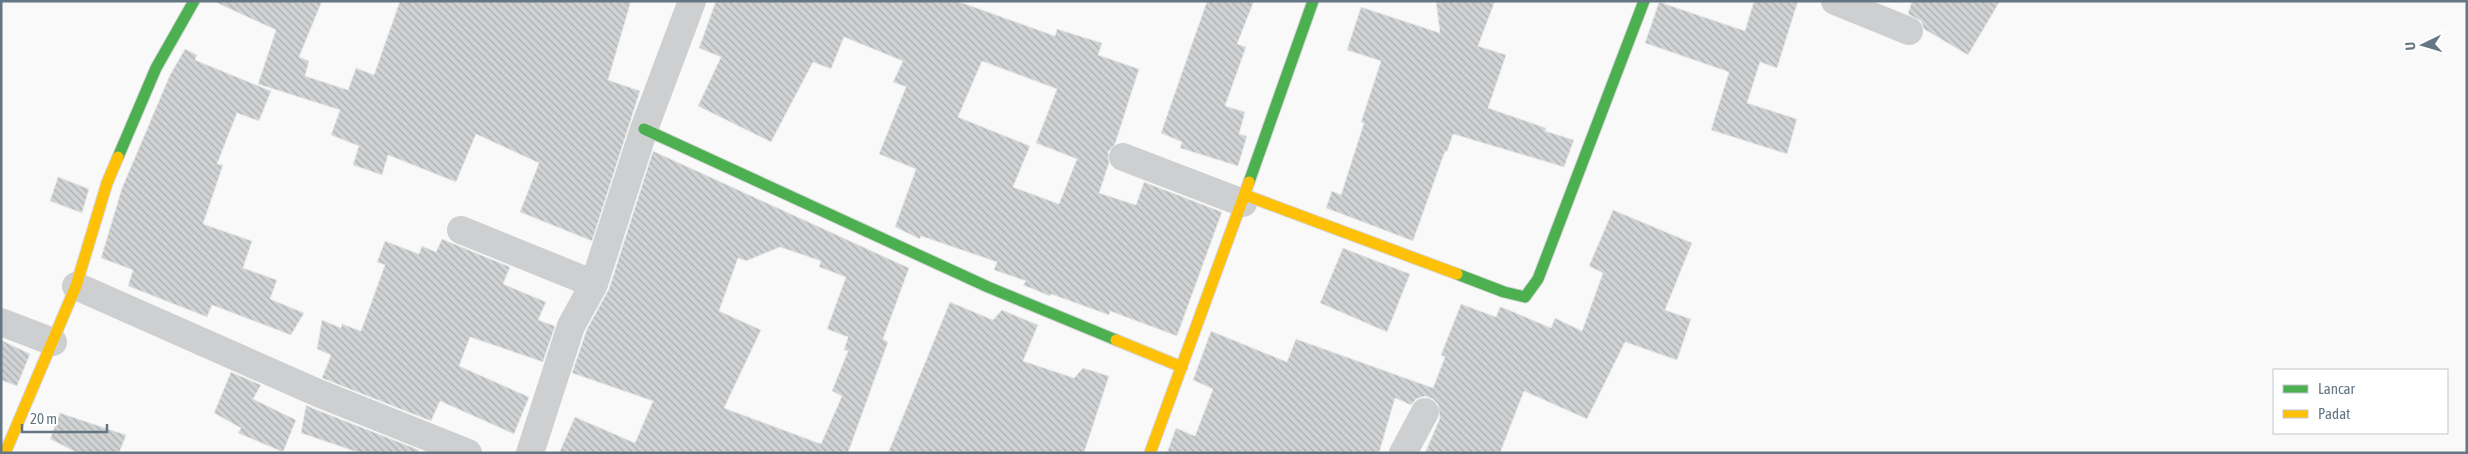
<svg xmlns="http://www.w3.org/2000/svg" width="2468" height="454" viewBox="0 0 2468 454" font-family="'Asap Condensed',sans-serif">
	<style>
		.building { fill: url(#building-back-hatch); stroke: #e8e8e8; fill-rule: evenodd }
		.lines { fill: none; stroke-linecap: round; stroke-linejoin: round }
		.fast-casing { stroke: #d5d6d7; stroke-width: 13 }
		.slow-casing { stroke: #d5d6d7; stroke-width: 13 }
		.street { stroke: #cecfd0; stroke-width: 28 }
		.fast { stroke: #4caf50; stroke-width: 11 }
		.slow { stroke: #ffc107; stroke-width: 11 }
	</style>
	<defs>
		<pattern id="building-back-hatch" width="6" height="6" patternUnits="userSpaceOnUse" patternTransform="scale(1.25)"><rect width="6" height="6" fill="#d0d2d3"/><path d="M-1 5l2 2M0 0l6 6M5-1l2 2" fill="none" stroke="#acafb1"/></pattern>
	</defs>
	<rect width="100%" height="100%" fill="#f9f9f9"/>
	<!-- building -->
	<path class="building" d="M213 1H322L299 57 309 61 305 76 348 90 356 68 374 75 400 1H631L608 80 640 91 592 241 520 212 539 163 476 134 456 182 388 155 382 175 353 165 359 146 331 135 340 110 258 84 276 30Z
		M716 1H957L1055 36 1057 29 1102 43 1098 55 1139 69 1115 144 1108 152 1109 163 1099 193 1136 205 1144 182 1222 212 1177 336 1110 311 1109 315 1051 294 1050 296 1023 285 1026 281 994 270 997 262 921 236 920 239 895 227 916 169 879 154 906 87 893 82 903 61 844 37 831 69 813 62 771 142 698 106 721 57 699 48ZM982 61 1057 89 1036 143 1077 159 1059 204 1013 187 1030 146 958 117Z
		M1207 1H1254L1237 44 1246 47 1225 106 1245 112 1239 134 1247 136 1238 166 1180 148 1182 142 1161 133Z
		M1436 1H1495L1478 46 1506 55 1488 108 1546 128 1545 131 1574 140 1564 167 1453 134 1447 152 1445 151 1413 241 1326 208 1332 191 1341 195 1364 123 1361 122 1381 61 1347 50 1361 7 1440 33Z
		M1754 1H1798L1777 68 1760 62 1747 103 1797 119 1787 154 1711 130 1729 72 1645 43 1659 2 1745 31Z
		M1912 1H2000L1968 55 1924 29 1921 21 1908 14Z
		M185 49 197 55 195 60 271 91 259 121 237 113 217 164 223 165 203 224 252 241 243 268 277 280 270 299 304 313 291 335 212 305 207 317 128 286 133 270 101 258 122 188 170 75Z
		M653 151 909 268 883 339 888 342 848 453H559L575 417 635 443 653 401 572 373 587 329 609 289ZM780 247 821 261 819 267 846 277 827 329 848 337 844 350 848 351 832 391 842 396 821 444 724 408 761 330 719 311 738 258 746 261Z
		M58 177 89 189 82 213 50 201Z
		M1613 210 1692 243 1665 310 1691 319 1677 360 1625 342 1587 419 1524 391 1500 453H1425L1440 418 1438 404 1433 399 1425 396 1416 399 1411 405 1395 398 1379 453H1167L1176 428 1195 436 1213 389 1193 380 1211 331 1287 362 1296 339 1433 388 1445 357 1441 355 1461 304 1496 317 1500 307 1504 308 1551 328 1555 318 1582 331 1603 273 1589 266Z
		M442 239 510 267 503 284 546 302 538 320 555 326 543 362 470 337 459 366 529 397 514 434 440 401 431 421 322 378 331 355 317 349 322 320 341 328 342 324 361 331 385 265 377 262 385 241 419 254 422 246 436 252Z
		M1343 248 1410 274 1387 332 1320 303Z
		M950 302 993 320 1002 310 1038 325 1023 361 1074 378 1083 368 1109 376 1084 453H888Z
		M1 340 30 354 17 386 1 380Z
		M231 372 261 385 253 399 296 420 283 452 238 433 241 428 214 413Z
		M306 405 312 408 419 450 418 453H360L301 433Z
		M60 413 126 435 119 453H78L50 439Z"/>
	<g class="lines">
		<!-- fast casing -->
		<g class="fast-casing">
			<path id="fast" d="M644 129 988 287 1116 340
				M118 157 156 68 194 1
				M1249 182 1313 1
				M1457 274 1504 292 1525 297 1538 279 1644 1"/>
		</g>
		<!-- slow casing -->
		<g class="slow-casing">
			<path id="slow" d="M1245 195 1457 274
				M1116 340 1182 367
				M5 453 76 286 107 183 118 157
				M1150 453 1249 182"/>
		</g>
		<!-- street -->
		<path class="street" d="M1835 1 1909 31
			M1123 157 1243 203
			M461 230 594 284
			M76 286 318 393 468 453
			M1 322 53 342
			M530 453 571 326 594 284 644 129 692 1
			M1403 453 1425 412"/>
		<!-- fast -->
		<use href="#fast" class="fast"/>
		<!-- slow -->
		<use href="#slow" class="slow"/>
	</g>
	<!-- border -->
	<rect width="2468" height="454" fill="none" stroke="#657683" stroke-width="5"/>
	<!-- legend -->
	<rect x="2273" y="369" width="175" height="65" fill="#ffffff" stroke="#c1c8cd"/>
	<rect x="2283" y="385" width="25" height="8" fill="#4caf50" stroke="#c1c8cd"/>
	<text x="2318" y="394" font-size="15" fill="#657683">Lancar</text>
	<rect x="2283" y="410" width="25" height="8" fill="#ffc107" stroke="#c1c8cd"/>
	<text x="2318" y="419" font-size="15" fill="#657683">Padat</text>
	<!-- north arrow -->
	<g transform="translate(2423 45) rotate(265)" stroke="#ffffff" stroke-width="4" paint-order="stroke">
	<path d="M0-4L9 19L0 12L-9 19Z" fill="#657683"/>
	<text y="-8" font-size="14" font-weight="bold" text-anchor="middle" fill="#657683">U</text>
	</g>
	<!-- scale -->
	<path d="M22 424v8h85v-8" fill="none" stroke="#657683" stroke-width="2.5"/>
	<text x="30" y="424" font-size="15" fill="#657683" stroke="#ffffff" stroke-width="4" paint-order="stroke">20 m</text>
</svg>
